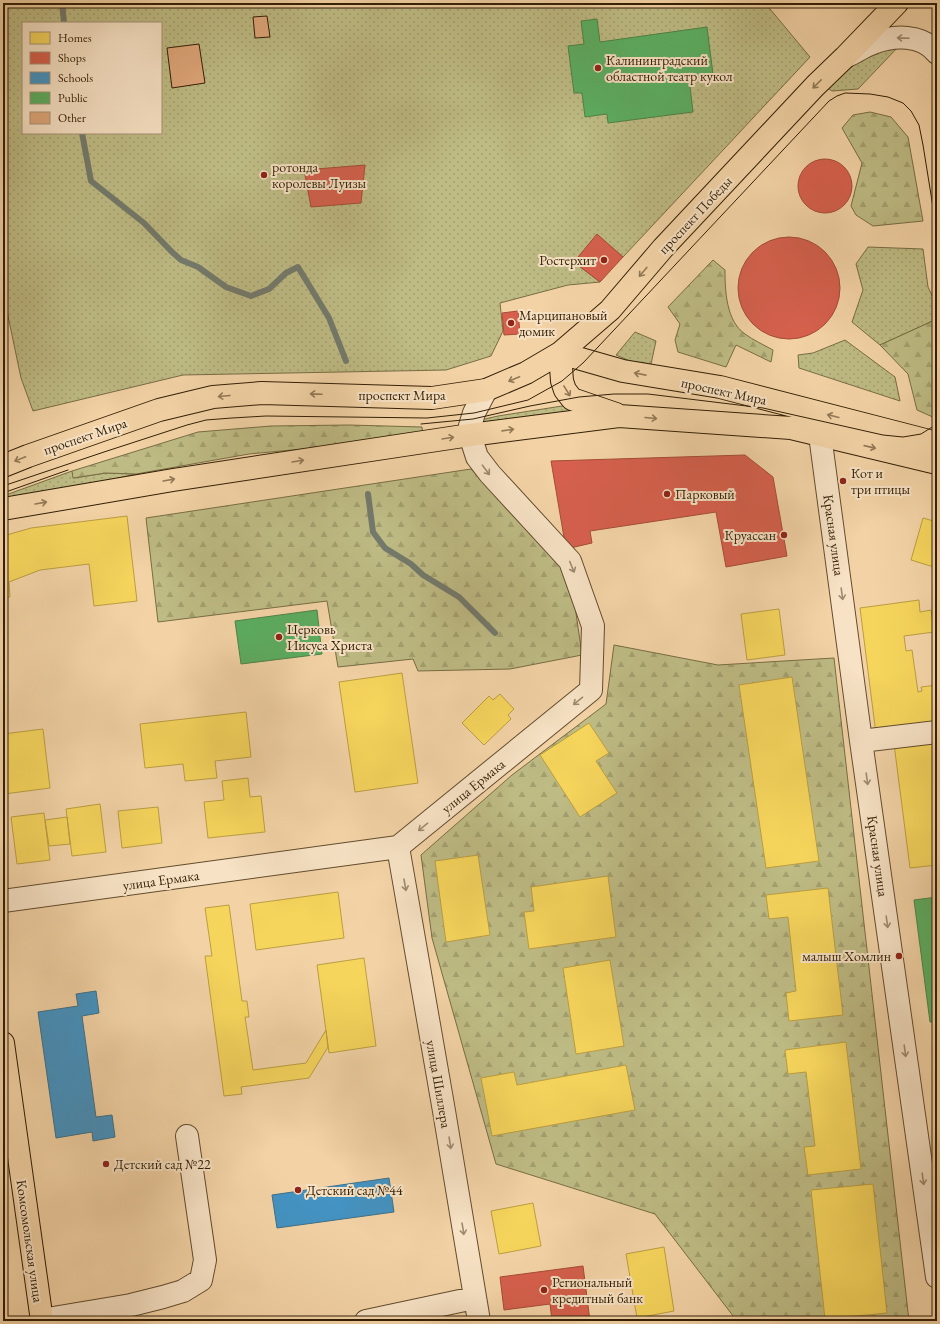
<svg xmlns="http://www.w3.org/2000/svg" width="940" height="1324" viewBox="0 0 940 1324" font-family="'EB Garamond',serif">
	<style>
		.grass { fill: url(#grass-dots); stroke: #786d44; fill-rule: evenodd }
		.forest { fill: url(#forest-firs); stroke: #786d44 }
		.homes { fill: #f6d55c; stroke: #bb9e42 }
		.shops { fill: #d6604d; stroke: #a54c37 }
		.schools { fill: #4393c3; stroke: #3e708a }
		.public { fill: #5aae61; stroke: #4e8345 }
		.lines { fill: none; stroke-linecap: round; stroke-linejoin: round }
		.stream { stroke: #737a6c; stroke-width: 6 }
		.building { fill: #dfa77b; stroke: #321f05 }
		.minor-casing { stroke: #624c2d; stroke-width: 24 }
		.major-casing { stroke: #321f05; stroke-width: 24 }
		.minor { stroke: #f7e2c5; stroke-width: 22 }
		.major { stroke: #f3d3a6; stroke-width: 22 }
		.tram { stroke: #321f05; stroke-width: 1 }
		.oneway { stroke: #9e8a6f }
		.oneway2 { stroke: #927956 }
		.poi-dot { fill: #8f2418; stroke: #f7e2c5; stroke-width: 1.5 }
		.labels { text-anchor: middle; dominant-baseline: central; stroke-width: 4; stroke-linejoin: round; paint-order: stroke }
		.poi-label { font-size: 14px; fill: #321f05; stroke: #f7e2c5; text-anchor: start }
		.street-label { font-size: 14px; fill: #321f05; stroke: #f7e2c5 }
	</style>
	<defs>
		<pattern id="grass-dots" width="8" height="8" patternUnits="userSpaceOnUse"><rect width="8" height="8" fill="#bebb84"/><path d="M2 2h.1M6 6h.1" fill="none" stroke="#a4a070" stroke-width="1.8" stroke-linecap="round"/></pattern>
		<pattern id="forest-firs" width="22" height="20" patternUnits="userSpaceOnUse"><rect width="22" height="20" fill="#bebb84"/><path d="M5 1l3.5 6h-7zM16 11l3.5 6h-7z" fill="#a4a070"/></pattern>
	</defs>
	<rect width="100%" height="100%" fill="#f3d3a6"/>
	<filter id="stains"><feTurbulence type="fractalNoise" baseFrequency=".005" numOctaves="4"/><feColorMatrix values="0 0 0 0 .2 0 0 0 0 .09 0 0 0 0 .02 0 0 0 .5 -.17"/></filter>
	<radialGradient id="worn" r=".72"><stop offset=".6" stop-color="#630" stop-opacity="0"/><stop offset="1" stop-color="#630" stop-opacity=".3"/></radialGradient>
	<!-- grass -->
	<path class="grass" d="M3 3H765L810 57 623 257 597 235 574 262 600 282 568 285 500 303 503 331 491 356 446 370 183 375 33 411 21 378 3 292ZM23 23H161V133H23Z
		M900 45 858 89 832 91 823 85 852 58Z
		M868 247 923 249 928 287 937 306V319L880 345 852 322 863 290 856 264Z
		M635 332 656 341 651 364 630 361 616 355Z
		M845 340 895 377 900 401 799 368 798 355 813 353Z
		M575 404 584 411 476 428V421L498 416Z
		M72 471 74 478 106 473 136 474 3 504V496Z"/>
	<!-- forest -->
	<path class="forest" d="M870 112 891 117 908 137 923 221 873 226 856 215 851 206 862 163 842 128 853 115Z
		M713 260 725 270C725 290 726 321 745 334 753 340 764 345 773 350L771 362 736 345 726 367 678 352 675 340 680 324 668 307Z
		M937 319V416L935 418 917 410 908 374 880 345Z
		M349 425 422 427 423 436 389 441 249 454 136 474 106 473 73 478 72 471 198 432 271 426Z
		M471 469 568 574 575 606 582 655 510 669 418 671 413 659 338 667 327 601 158 622 146 518Z
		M614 645 718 665 834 658 909 1321H737L655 1214 496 1164 432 938 421 855 512 775 606 704Z"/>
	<!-- homes -->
	<path class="homes" d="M127 516 137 601 94 606 89 564 40 570 9 582 10 597 3 598V536L31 528Z
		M923 518 937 522V568L911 560Z
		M919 600 920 612 931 610 934 632 904 636 906 651 912 650 918 692 922 691 921 687 937 685V726L876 734 860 608Z
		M779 609 785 655 747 660 741 614Z
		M402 673 418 783 355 792 339 682Z
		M792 677 819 861 766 868 739 685Z
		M500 694 514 709 508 715 511 719 484 745 462 723 489 696 493 700Z
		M246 712 251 757 215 761 217 778 185 781 183 764 145 768 140 724Z
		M589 723 609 753 596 761 617 793 580 817 540 755Z
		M43 729 50 788 4 794 3 734Z
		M937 738V865L910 868 894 744Z
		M248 778 250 797 261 796 265 832 208 838 204 802 224 800 222 781Z
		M100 804 106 852 72 856 66 809Z
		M158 807 162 843 122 848 118 811Z
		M44 813 50 860 17 864 11 817Z
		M67 817 70 844 49 846 45 820Z
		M478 855 490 935 446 942 435 861Z
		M608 876 616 937 529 949 524 912 534 911 531 887Z
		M828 888 843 1015 789 1021 786 993 796 991 788 917 769 919 766 895Z
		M338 892 344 938 256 950 250 904Z
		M229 905 242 1001H247L249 1017H245L253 1070 306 1063 326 1030 328 1047 309 1078 241 1087 242 1094 224 1096 205 956H212L205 908Z
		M364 958 376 1046 329 1053 317 965Z
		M610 960 624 1046 576 1054 563 968Z
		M846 1042 861 1169 808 1175 804 1147 815 1146 806 1072 788 1074 785 1050Z
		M626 1065 635 1110 492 1136 481 1078 514 1072 517 1085Z
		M873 1184 887 1313 825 1319 811 1190Z
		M533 1203 541 1246 499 1254 491 1211Z
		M664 1247 674 1311 637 1318 626 1254Z"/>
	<!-- shops -->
	<path class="shops" d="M798 186a27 27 0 1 1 54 0a27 27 0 1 1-54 0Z
		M365 165 361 203 311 207 304 170Z
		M597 234 623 257 600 282 574 262Z
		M738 288a51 51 0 1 1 102 0a51 51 0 1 1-102 0Z
		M518 311 520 334 504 335 502 313Z
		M745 455 773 477 787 556 726 567 716 512 590 531 592 543 566 549 551 461Z
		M583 1266 590 1321H552L550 1304 504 1310 500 1277Z"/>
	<!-- schools -->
	<path class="schools" d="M96 991 99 1013 82 1016 96 1117 112 1115 115 1137 93 1141 92 1132 56 1138 38 1012 78 1006 76 994Z
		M389 1178 394 1212 277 1228 272 1195Z"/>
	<!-- public -->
	<path class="public" d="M597 19 600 42 707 27 713 74 689 78 693 112 608 123 607 114 585 117 582 93H574L568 46 584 44 581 21Z
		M317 610 322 654 241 664 235 621Z
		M937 897V1022H930L914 900Z"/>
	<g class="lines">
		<!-- stream -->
		<path class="stream" d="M62 3 64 23
			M82 133 91 181 144 223 172 252 181 260 198 267 226 287 251 296 269 289 286 273 298 267 329 318 346 361
			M368 494 373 532 385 548 411 564 423 575 459 597 495 633"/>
	</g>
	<!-- building -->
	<path class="building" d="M267 16 270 37 255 38 253 17Z
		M199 44 205 83 172 88 167 48Z"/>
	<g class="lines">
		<!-- minor casing -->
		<g class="minor-casing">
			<path id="minor" d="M847 56C856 52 864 46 873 43 894 35 922 34 937 53
				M820 435 861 741 937 1277
				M861 741 937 732
				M398 847 444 1111 479 1321
				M3 901 398 847 591 690 593 626 570 561 490 474 477 457 470 435V426L474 413 486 390
				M41 1320 131 1305 163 1297 183 1291 201 1280 205 1260 187 1136
				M366 1321 474 1298"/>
		</g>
		<!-- major casing -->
		<g class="major-casing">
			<path id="major" d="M560 353 623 371 720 387 937 443
				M560 353 562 381 565 390 572 399 616 414
				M3 466 28 456 159 410 213 397 262 393 432 398 486 390 526 373 560 353 610 310 663 248 815 86 845 57 897 3
				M3 509 173 480 470 435 619 416 791 428 937 463
				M3 1043 42 1321"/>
		</g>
		<!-- minor -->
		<use href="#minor" class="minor"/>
		<!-- major -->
		<use href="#major" class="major"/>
		<!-- tram -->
		<path class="tram" d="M421 424 473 419 530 406 579 397 614 394H648L763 408 883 435 903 437 921 434 937 424
			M3 486 104 452 187 425 206 420 232 418 266 416 427 418 474 413 528 400 562 381 583 363 829 101 837 96 845 93 870 94 888 97 903 103 911 111 919 125 923 145 937 232
			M3 493 68 470"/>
	</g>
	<!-- one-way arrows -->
	<defs><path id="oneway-shaft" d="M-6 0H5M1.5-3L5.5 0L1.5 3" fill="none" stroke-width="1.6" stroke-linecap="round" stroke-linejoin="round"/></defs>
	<g class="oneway">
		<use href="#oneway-shaft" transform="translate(903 38) rotate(-178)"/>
		<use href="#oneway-shaft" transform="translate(486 470) rotate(53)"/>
		<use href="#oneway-shaft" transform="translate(572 567) rotate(68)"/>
		<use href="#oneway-shaft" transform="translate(842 594) rotate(82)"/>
		<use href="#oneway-shaft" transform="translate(578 701) rotate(141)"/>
		<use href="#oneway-shaft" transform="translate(867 779) rotate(82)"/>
		<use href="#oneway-shaft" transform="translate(423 827) rotate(141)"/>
		<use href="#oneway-shaft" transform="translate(405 885) rotate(80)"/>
		<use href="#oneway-shaft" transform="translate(887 922) rotate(82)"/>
		<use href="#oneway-shaft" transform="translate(905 1051) rotate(82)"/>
		<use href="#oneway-shaft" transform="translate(450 1143) rotate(81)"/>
		<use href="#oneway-shaft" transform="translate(923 1179) rotate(82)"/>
		<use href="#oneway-shaft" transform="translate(463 1229) rotate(81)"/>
	</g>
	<g class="oneway2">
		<use href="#oneway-shaft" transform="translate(817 84) rotate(135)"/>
		<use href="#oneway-shaft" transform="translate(643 272) rotate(130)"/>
		<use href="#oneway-shaft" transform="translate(640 374) rotate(-169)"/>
		<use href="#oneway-shaft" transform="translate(514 379) rotate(157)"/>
		<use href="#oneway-shaft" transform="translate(567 391) rotate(58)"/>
		<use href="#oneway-shaft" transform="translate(316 394) rotate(-178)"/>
		<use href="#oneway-shaft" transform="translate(224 396) rotate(175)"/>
		<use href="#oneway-shaft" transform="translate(833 416) rotate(-166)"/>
		<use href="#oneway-shaft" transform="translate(651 418) rotate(5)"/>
		<use href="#oneway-shaft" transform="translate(508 430) rotate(-8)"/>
		<use href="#oneway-shaft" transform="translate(448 438) rotate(-9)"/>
		<use href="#oneway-shaft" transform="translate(870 447) rotate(13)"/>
		<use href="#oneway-shaft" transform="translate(20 459) rotate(158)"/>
		<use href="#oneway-shaft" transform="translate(298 461) rotate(-9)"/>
		<use href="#oneway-shaft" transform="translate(169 480) rotate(-10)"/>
		<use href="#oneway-shaft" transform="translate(41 503) rotate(-10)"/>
	</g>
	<!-- markers -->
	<g class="poi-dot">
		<circle cx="598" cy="68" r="4"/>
		<circle cx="264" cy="175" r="4"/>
		<circle cx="604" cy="260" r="4"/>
		<circle cx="511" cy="323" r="4"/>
		<circle cx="843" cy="481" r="4"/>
		<circle cx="667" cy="494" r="4"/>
		<circle cx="784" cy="535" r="4"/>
		<circle cx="279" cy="637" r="4"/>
		<circle cx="899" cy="956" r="4"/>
		<circle cx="106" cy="1164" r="4"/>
		<circle cx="298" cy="1190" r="4"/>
		<circle cx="544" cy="1290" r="4"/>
	</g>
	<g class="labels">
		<!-- poi labels -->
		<g class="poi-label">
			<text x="606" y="60">Калининградский<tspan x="606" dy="16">областной театр кукол</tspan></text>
			<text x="272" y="167">ротонда<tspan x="272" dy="16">королевы Луизы</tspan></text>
			<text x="596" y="260" text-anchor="end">Ростерхит</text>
			<text x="519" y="315">Марципановый<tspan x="519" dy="16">домик</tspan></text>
			<text x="851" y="473">Кот и<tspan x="851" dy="16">три птицы</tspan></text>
			<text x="675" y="494">Парковый</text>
			<text x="776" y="535" text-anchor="end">Круассан</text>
			<text x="287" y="629">Церковь<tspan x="287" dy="16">Иисуса Христа</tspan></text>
			<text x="891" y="956" text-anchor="end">малыш Хомлин</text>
			<text x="114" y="1164">Детский сад №22</text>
			<text x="306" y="1190">Детский сад №44</text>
			<text x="552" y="1282">Региональный<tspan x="552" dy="16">кредитный банк</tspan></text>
		</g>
		<!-- street labels -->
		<g class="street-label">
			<text transform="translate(695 215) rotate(-47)">проспект Победы</text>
			<text transform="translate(724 391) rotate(12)">проспект Мира</text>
			<text x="402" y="395">проспект Мира</text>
			<text transform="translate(85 436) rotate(-19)">проспект Мира</text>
			<text transform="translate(834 535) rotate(82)">Красная улица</text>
			<text transform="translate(473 786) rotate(-39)">улица Ермака</text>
			<text transform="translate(878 856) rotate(82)">Красная улица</text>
			<text transform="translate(161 880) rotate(-8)">улица Ермака</text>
			<text transform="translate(439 1084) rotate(80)">улица Шиллера</text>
			<text transform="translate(30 1241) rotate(82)">Комсомольская улица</text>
		</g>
	</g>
	<!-- margin -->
	<rect width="940" height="1324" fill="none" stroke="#f3d3a6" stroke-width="16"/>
	<rect x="4" y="4" width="932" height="1316" fill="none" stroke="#321f05" stroke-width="2"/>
	<rect x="8" y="8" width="924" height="1308" fill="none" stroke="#321f05"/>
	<!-- legend -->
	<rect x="22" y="22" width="140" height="112" fill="#f7e2c5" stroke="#a89478"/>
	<rect x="30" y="32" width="20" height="12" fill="#f6d55c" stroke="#a89478"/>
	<text x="58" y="42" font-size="12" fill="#321f05">Homes</text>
	<rect x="30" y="52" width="20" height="12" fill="#d6604d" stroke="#a89478"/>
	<text x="58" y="62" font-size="12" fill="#321f05">Shops</text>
	<rect x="30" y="72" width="20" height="12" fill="#4393c3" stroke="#a89478"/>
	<text x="58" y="82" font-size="12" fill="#321f05">Schools</text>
	<rect x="30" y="92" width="20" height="12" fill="#5aae61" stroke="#a89478"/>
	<text x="58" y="102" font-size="12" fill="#321f05">Public</text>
	<rect x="30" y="112" width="20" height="12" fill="#dfa77b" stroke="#a89478"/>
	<text x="58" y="122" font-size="12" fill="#321f05">Other</text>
	<rect width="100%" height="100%" filter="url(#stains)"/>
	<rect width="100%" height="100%" fill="url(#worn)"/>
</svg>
